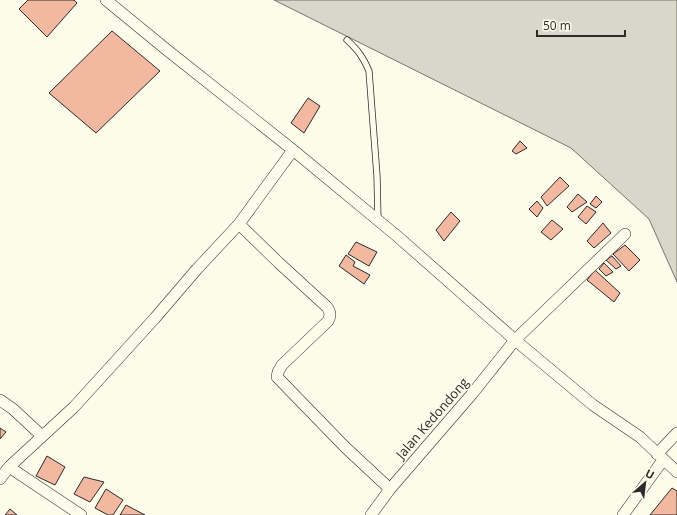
<svg xmlns="http://www.w3.org/2000/svg" width="677" height="515" viewBox="0 0 677 515" font-family="'Open Sans',sans-serif">
	<style>
		.water { fill: #d8d7c9; stroke: #74746e }
		.building { fill: #f2b8a0; stroke: #2b2b2b }
		.lines { fill: none; stroke-linecap: round; stroke-linejoin: round }
		.lane-casing { stroke: #2b2b2b; stroke-width: 7 }
		.street-casing { stroke: #2b2b2b; stroke-width: 12 }
		.lane { stroke: #fdfbea; stroke-width: 5.5 }
		.street { stroke: #fdfbea; stroke-width: 11 }
		.labels { text-anchor: middle; dominant-baseline: central; stroke-width: 3; stroke-linejoin: round; paint-order: stroke }
		.street-label { font-size: 13px; fill: #2b2b2b; stroke: #fdfbea }
	</style>
	<rect width="100%" height="100%" fill="#fdfbea"/>
	<!-- water -->
	<path class="water" d="M274 0H677V282L649 219 571 148Z"/>
	<!-- building -->
	<path class="building" d="M28 0H74L77 3 47 37 19 9Z
		M112 31 160 71 96 133 49 93Z
		M308 98 320 106 304 133 291 123Z
		M520 141 527 148 516 154 512 151Z
		M560 177 569 186 547 206 541 197Z
		M578 194 587 202 572 212 567 207Z
		M596 196 602 202 596 208 590 204Z
		M537 201 543 208 537 217 529 209Z
		M587 206 596 212 586 224 578 217Z
		M451 212 460 221 444 241 436 230Z
		M552 220 563 229 551 240 541 232Z
		M603 223 611 233 594 248 587 241Z
		M356 242 377 252 369 266 348 254Z
		M625 245 640 260 629 271 613 254Z
		M346 255 355 262 353 266 370 275 364 284 339 266Z
		M612 256 621 266 616 269 606 260Z
		M604 263 613 272 606 276 599 269Z
		M595 270 620 293 614 302 587 280Z
		M0 428 6 432 0 439Z
		M47 456 65 467 55 485 36 476Z
		M84 477 104 482 90 502 74 494Z
		M672 488 677 491V515H650Z
		M106 489 123 500 113 515H108L95 508Z
		M126 505 145 515H120Z
		M10 509 17 515H5Z"/>
	<g class="lines">
		<!-- lane casing -->
		<g class="lane-casing">
			<path id="lane" d="M347 40C358 50 363 57 369 71L377 176 378 220"/>
		</g>
		<!-- street casing -->
		<g class="street-casing">
			<path id="street" d="M106 0 167 50 293 150 397 236 515 340 593 405 640 437 677 472
				M239 224 279 263 327 307C330 311 331 316 328 321L282 365 278 372 277 377 345 447 390 489
				M0 400 13 409 42 436
				M657 454 677 433
				M9 467 81 515
				M0 479 9 467 74 407 155 318 197 269 239 224 293 150
				M371 515 390 489 472 394 515 340 625 234
				M623 515 663 460"/>
		</g>
		<!-- lane -->
		<use href="#lane" class="lane"/>
		<!-- street -->
		<use href="#street" class="street"/>
	</g>
	<g class="labels">
		<!-- street labels -->
		<g class="street-label">
			<text transform="translate(432 418) rotate(-49)">Jalan Kedondong</text>
		</g>
	</g>
	<!-- north arrow -->
	<g transform="translate(645 483) rotate(28)" stroke="#fdfbea" stroke-width="3" paint-order="stroke">
	<path d="M0-3L7 15L0 10L-7 15Z" fill="#2b2b2b"/>
	<text y="-6" font-size="11" font-weight="bold" text-anchor="middle" fill="#2b2b2b">U</text>
	</g>
	<!-- scale -->
	<path d="M537 30v6h88v-6" fill="none" stroke="#2b2b2b" stroke-width="2"/>
	<text x="543" y="30" font-size="12" fill="#2b2b2b" stroke="#fdfbea" stroke-width="3" paint-order="stroke">50 m</text>
</svg>
